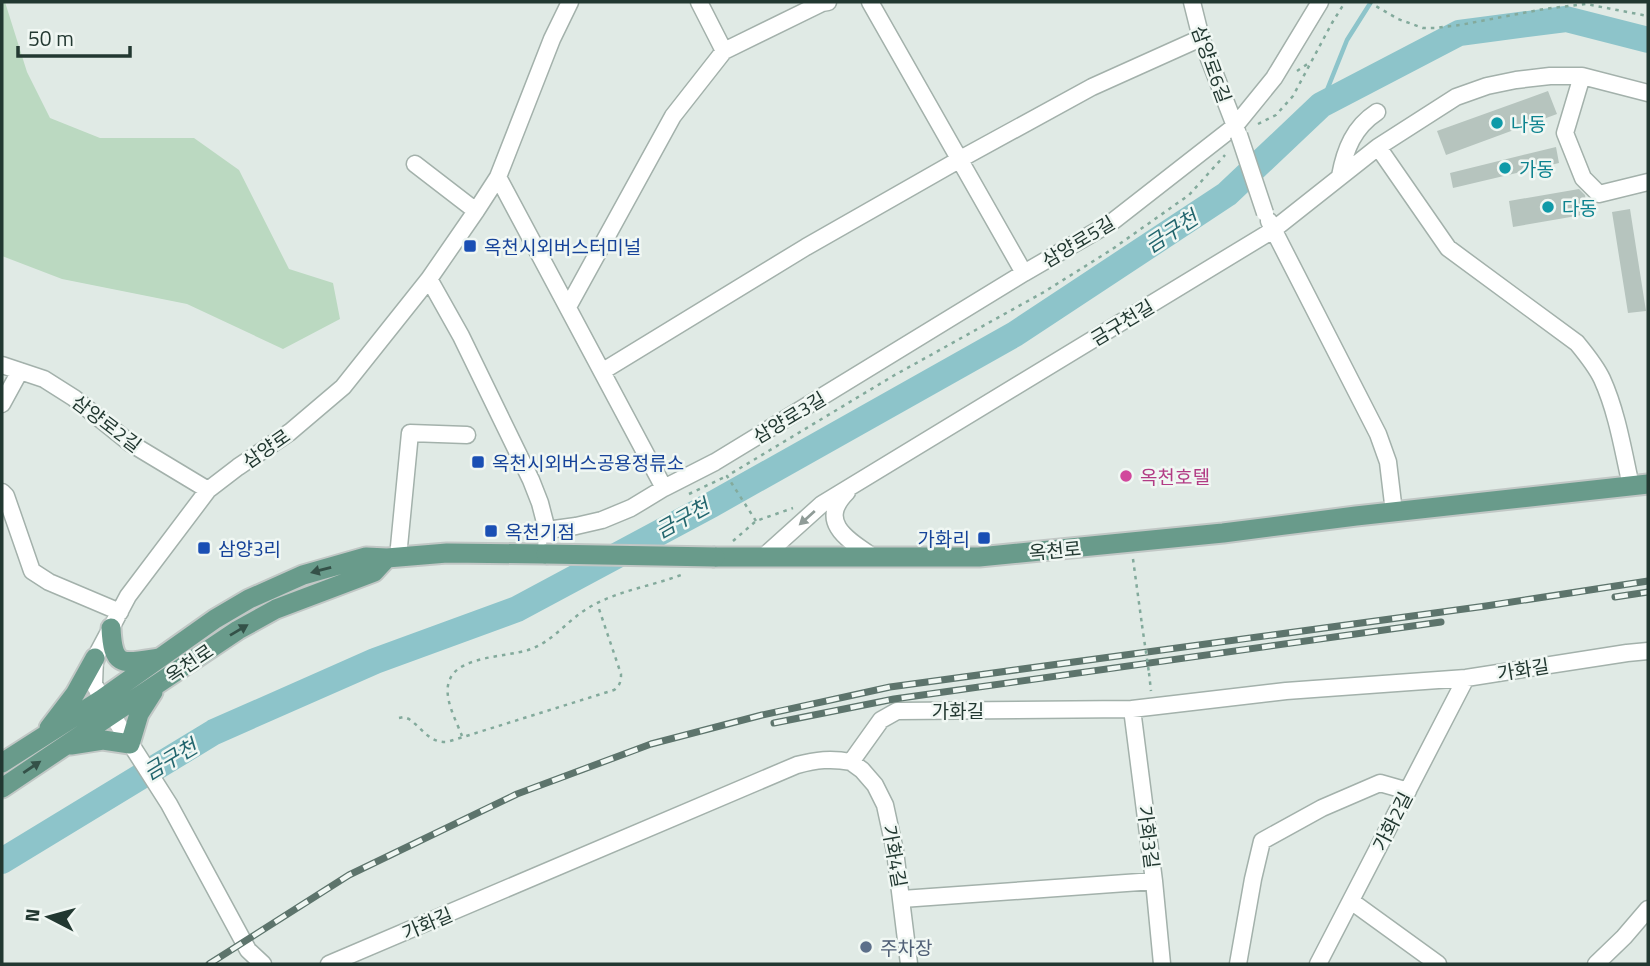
<svg xmlns="http://www.w3.org/2000/svg" width="1650" height="966" viewBox="0 0 1650 966" font-family="'Titillium Web','Noto Sans KR',sans-serif">
	<style>
		.green { fill: #bbd9c1 }
		.lines { fill: none; stroke-linecap: round; stroke-linejoin: round }
		.stream { stroke: #8dc4ca; stroke-width: 4.5 }
		.river { stroke: #8dc4ca; stroke-width: 26 }
		.building { fill: #b6c4be }
		.minor-casing { stroke: #a3b1ab; stroke-width: 19 }
		.major-casing { stroke: #c1c7c5; stroke-width: 23 }
		.path { stroke: #83aa9c; stroke-width: 2.5; stroke-dasharray: 3.5 5; stroke-linecap: butt }
		.minor { stroke: #fff; stroke-width: 16 }
		.major { stroke: #699b8b; stroke-width: 19 }
		.rail-casing { stroke: #5d746c; stroke-width: 7 }
		.rail { stroke: #f0f7f3; stroke-width: 4.5; stroke-dasharray: 13; stroke-linecap: butt }
		.minor-bridge-casing { stroke: #a3b1ab; stroke-width: 19; stroke-linecap: butt }
		.major-bridge-casing { stroke: #c1c7c5; stroke-width: 23; stroke-linecap: butt }
		.path-bridge { stroke: #83aa9c; stroke-width: 2.5; stroke-dasharray: 3.5 5; stroke-linecap: butt }
		.minor-bridge { stroke: #fff; stroke-width: 16 }
		.major-bridge { stroke: #699b8b; stroke-width: 19 }
		.oneway { fill: #909c98 }
		.oneway2 { fill: #345148 }
		.culture-dot { fill: #0f9aa8; stroke: #f0f7f3; stroke-width: 2.5 }
		.transit-dot { fill: #1a4fb4; stroke: #f0f7f3; stroke-width: 2.5 }
		.hotel-dot { fill: #d1479c; stroke: #f0f7f3; stroke-width: 2.5 }
		.service-dot { fill: #5c6f8a; stroke: #f0f7f3; stroke-width: 2.5 }
		.labels { text-anchor: middle; dominant-baseline: central; stroke-width: 5; stroke-linejoin: round; paint-order: stroke }
		.street-label { font-size: 19px; fill: #223831; stroke: #f0f7f3 }
		.culture-label { font-size: 19px; fill: #0d838f; stroke: #f0f7f3; text-anchor: start }
		.transit-label { font-size: 19px; fill: #164399; stroke: #f0f7f3; text-anchor: start }
		.hotel-label { font-size: 19px; fill: #b23c85; stroke: #f0f7f3; text-anchor: start }
		.service-label { font-size: 19px; fill: #4e5e75; stroke: #f0f7f3; text-anchor: start }
		.water-label { font-size: 21px; font-style: italic; fill: #23666e; stroke: #f0f7f3 }
	</style>
	<rect width="100%" height="100%" fill="#e0eae5"/>
	<!-- green -->
	<path class="green" d="M2 2H5L27 72 50 118 100 138H194L239 170 289 269 333 283 340 319 283 349 187 304 62 279 2 256Z"/>
	<g class="lines">
		<!-- stream -->
		<path class="stream" d="M1321 105 1347 40 1371 2"/>
		<!-- river -->
		<path class="river" d="M2 861 214 732 375 661 517 609 711 505 1015 334 1227 194 1321 105 1459 33 1566 19 1648 40"/>
	</g>
	<!-- building -->
	<path class="building" d="M1548 91 1557 114 1446 155 1437 131Z
		M1556 147 1559 163 1453 188 1450 173Z
		M1579 189 1585 195 1588 214 1513 227 1509 201Z
		M1630 209 1646 311 1628 313 1612 212Z"/>
	<g class="lines">
		<!-- minor casing -->
		<g class="minor-casing">
			<path id="minor" d="M699 2 724 51
				M870 2 1024 273
				M1192 2 1201 38 1237 131
				M1582 76 1565 133 1583 178 1599 194 1648 182
				M1378 147 1448 248 1577 343C1586 354 1596 366 1602 379 1617 412 1623 450 1631 486
				M415 164 476 211
				M1340 176C1345 149 1354 127 1377 112
				M498 177 664 488
				M1269 221 1378 434 1388 462 1394 512
				M429 279 461 336 531 480 540 503 547 530 546 554
				M568 307 673 116 724 51 822 3 828 2
				M2 365 44 379 74 398 130 443 208 490
				M603 371 806 247 964 157 1092 87 1201 38
				M2 404 20 371
				M2 492 6 496 32 571 49 582 120 612
				M847 492C816 523 850 541 875 558
				M547 530 576 526 602 520 631 508 664 488 715 462 1024 273 1112 222 1235 126 1274 78 1320 2
				M398 557 410 433 467 435
				M762 558 822 504 1273 230 1378 147 1456 97 1487 86 1516 80 1550 76H1582L1648 93
				M1132 709 1154 881 1162 964
				M851 762 862 770 875 785 885 805 895 851 909 964
				M902 899 1154 881
				M1351 901 1438 964
				M263 964 248 950 169 804 102 699 94 684 95 658 128 596 208 490 238 467 290 432 343 387 429 279 476 211 498 177 552 39 570 2
				M329 964 797 765C816 760 831 758 851 762L881 720 897 711 1132 709 1286 691 1466 678 1627 653 1648 651
				M1238 964 1253 879 1262 841 1322 808 1380 783 1408 791
				M1318 964 1466 678
				M1596 964 1624 937 1648 909"/>
		</g>
		<!-- major casing -->
		<g class="major-casing">
			<path id="major" d="M715 557H979L1223 533 1356 516 1648 484
				M111 628C113 668 122 664 158 658
				M49 728 75 694 95 658
				M71 745 103 740 130 744 139 714 153 692
				M2 763 102 699 215 619 249 599 303 575 366 557 387 558 447 553 546 554
				M2 788 238 630 276 609 374 572 387 558"/>
		</g>
		<!-- path -->
		<path class="path" d="M1369 2 1398 19 1423 28H1435L1460 25 1544 9 1586 4 1648 16
			M1297 71 1309 63
			M1258 124 1276 115 1293 96 1332 23 1345 2
			M689 494 727 476
			M756 521 727 476 893 376 1044 292 1111 250 1189 195 1225 155
			M733 541 756 521 793 508
			M1133 559 1142 625
			M1149 673 1151 691
			M399 718 404 717 409 719C422 728 429 743 447 742L614 690C620 686 621 681 621 674L598 606
			M462 736C456 720 442 696 450 679 460 656 506 657 528 650 551 643 565 623 585 610 614 591 649 587 681 575"/>
		<!-- minor -->
		<use href="#minor" class="minor"/>
		<!-- major -->
		<use href="#major" class="major"/>
		<!-- rail casing -->
		<g class="rail-casing">
			<path id="rail" d="M1615 597 1648 592
				M774 723 894 699 1441 622
				M209 964 349 875 517 794 651 744 762 715 890 687 1486 606 1648 581"/>
		</g>
		<!-- rail -->
		<use href="#rail" class="rail"/>
		<!-- minor-bridge casing -->
		<g class="minor-bridge-casing">
			<path id="minor-bridge" d="M1239 135 1265 213"/>
		</g>
		<!-- major-bridge casing -->
		<g class="major-bridge-casing">
			<path id="major-bridge" d="M546 554 715 557"/>
		</g>
		<!-- path-bridge -->
		<path class="path-bridge" d="M1142 625 1149 673"/>
		<!-- minor-bridge -->
		<use href="#minor-bridge" class="minor-bridge"/>
		<!-- major-bridge -->
		<use href="#major-bridge" class="major-bridge"/>
	</g>
	<!-- one-way arrows -->
	<defs><path id="oneway-solid" d="M-6-.8H1V-3.2L6.5 0L1 3.2V.8H-6Z" transform="scale(1.75)"/></defs>
	<use class="oneway" href="#oneway-solid" transform="translate(807 518) rotate(138)"/>
	<g class="oneway2">
		<use href="#oneway-solid" transform="translate(321 570) rotate(165)"/>
		<use href="#oneway-solid" transform="translate(239 630) rotate(-31)"/>
		<use href="#oneway-solid" transform="translate(32 767) rotate(-34)"/>
	</g>
	<!-- markers -->
	<g class="culture-dot">
		<circle cx="1497" cy="123" r="7"/>
		<circle cx="1505" cy="168" r="7"/>
		<circle cx="1548" cy="207" r="7"/>
	</g>
	<g class="transit-dot">
		<rect x="463" y="239" width="14" height="14" rx="3.5"/>
		<rect x="471" y="455" width="14" height="14" rx="3.5"/>
		<rect x="484" y="524" width="14" height="14" rx="3.5"/>
		<rect x="977" y="531" width="14" height="14" rx="3.5"/>
		<rect x="197" y="541" width="14" height="14" rx="3.5"/>
	</g>
	<circle class="hotel-dot" cx="1126" cy="476" r="7"/>
	<circle class="service-dot" cx="866" cy="947" r="7"/>
	<g class="labels">
		<!-- street labels -->
		<g class="street-label">
			<text transform="translate(1212 64) rotate(70)">삼양로6길</text>
			<text transform="translate(1078 241) rotate(-31)">삼양로5길</text>
			<text transform="translate(1122 322) rotate(-31)">금구천길</text>
			<text transform="translate(789 417) rotate(-31)">삼양로3길</text>
			<text transform="translate(107 423) rotate(37)">삼양로2길</text>
			<text transform="translate(266 448) rotate(-35)">삼양로</text>
			<text transform="translate(1055 550) rotate(-5)">옥천로</text>
			<text transform="translate(189 663) rotate(-34)">옥천로</text>
			<text transform="translate(1523 669) rotate(-9)">가화길</text>
			<text x="958" y="710">가화길</text>
			<text transform="translate(1392 821) rotate(-63)">가화2길</text>
			<text transform="translate(1149 837) rotate(83)">가화3길</text>
			<text transform="translate(895 856) rotate(80)">가화4길</text>
			<text transform="translate(427 923) rotate(-23)">가화길</text>
		</g>
		<!-- culture labels -->
		<g class="culture-label">
			<text x="1511" y="123">나동</text>
			<text x="1519" y="168">가동</text>
			<text x="1562" y="207">다동</text>
		</g>
		<!-- transit labels -->
		<g class="transit-label">
			<text x="484" y="246">옥천시외버스터미널</text>
			<text x="492" y="462">옥천시외버스공용정류소</text>
			<text x="505" y="531">옥천기점</text>
			<text x="970" y="538" text-anchor="end">가화리</text>
			<text x="218" y="548">삼양3리</text>
		</g>
		<!-- hotel labels -->
		<g class="hotel-label">
			<text x="1140" y="476">옥천호텔</text>
		</g>
		<!-- service labels -->
		<g class="service-label">
			<text x="880" y="947">주차장</text>
		</g>
		<!-- water labels -->
		<g class="water-label">
			<text transform="translate(1171 231) rotate(-33)">금구천</text>
			<text transform="translate(682 518) rotate(-29)">금구천</text>
			<text transform="translate(170 759) rotate(-31)">금구천</text>
		</g>
	</g>
	<!-- border -->
	<rect width="1650" height="966" fill="none" stroke="#223831" stroke-width="7"/>
	<!-- north arrow -->
	<g transform="translate(49 917) rotate(276)" stroke="#f0f7f3" stroke-width="5" paint-order="stroke">
	<path d="M0-5L12 26L0 18L-12 26Z" fill="#223831"/>
	<text y="-10" font-size="19" font-weight="bold" text-anchor="middle" fill="#223831">N</text>
	</g>
	<!-- scale -->
	<path d="M18 46v10h112v-10" fill="none" stroke="#223831" stroke-width="3.5"/>
	<text x="28" y="46" font-size="21" fill="#223831" stroke="#f0f7f3" stroke-width="5" paint-order="stroke">50 m</text>
</svg>
